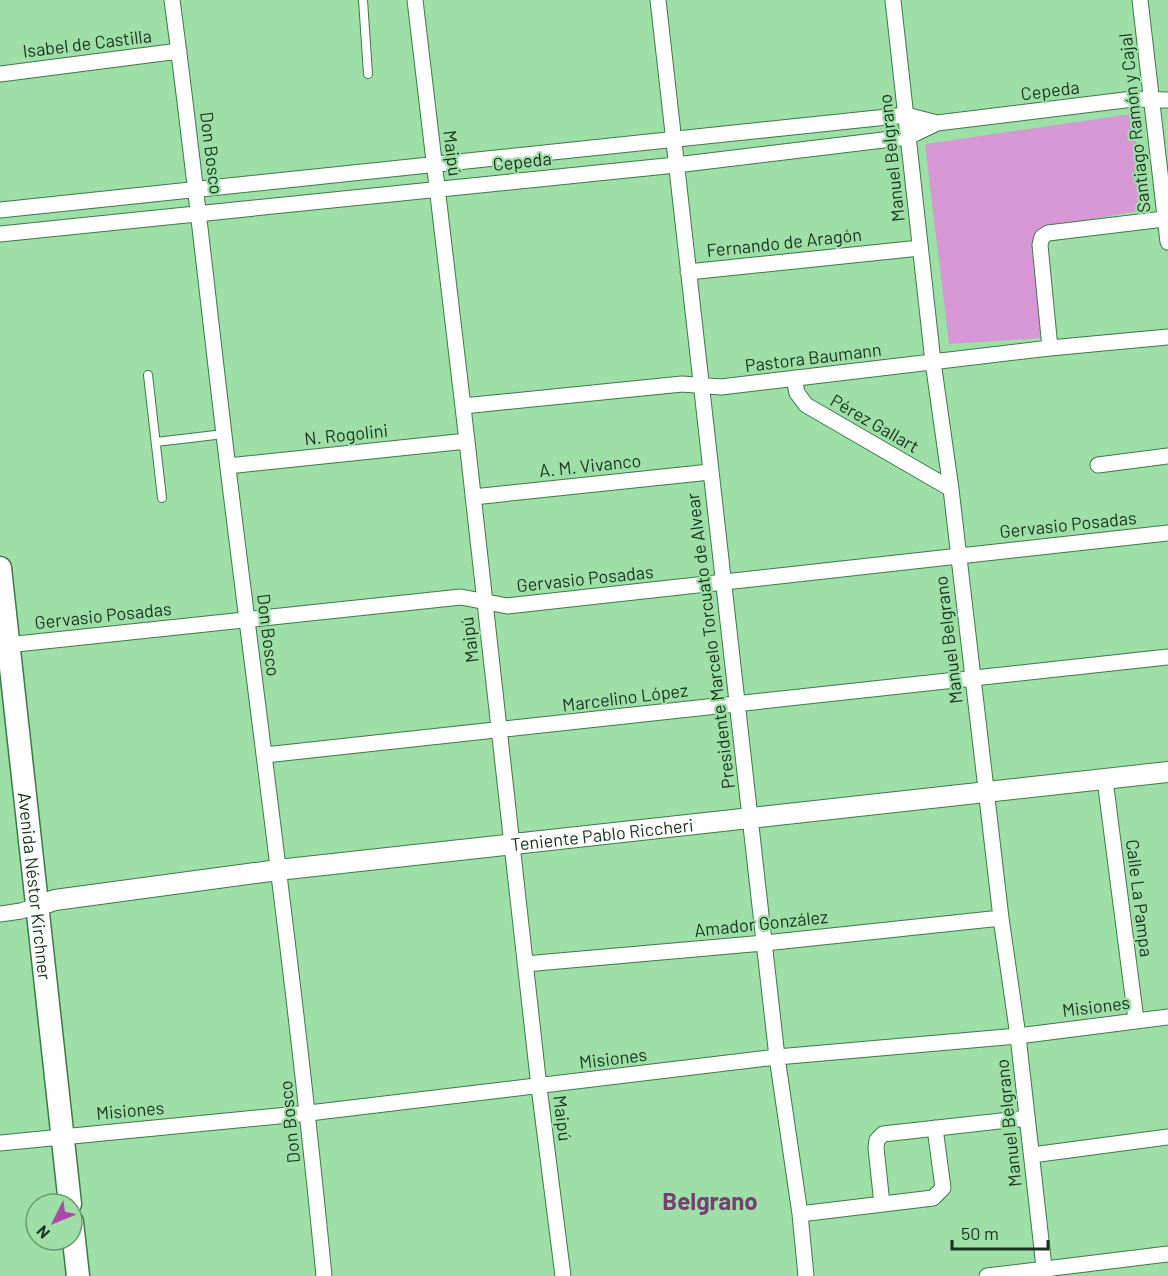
<svg xmlns="http://www.w3.org/2000/svg" width="1168" height="1276" viewBox="0 0 1168 1276" font-family="Barlow,sans-serif">
	<style>
		.green { fill: #d797d5 }
		.lines { fill: none; stroke-linecap: round; stroke-linejoin: round }
		.service-casing { stroke: #3b7a47; stroke-width: 10 }
		.minor-casing { stroke: #3b7a47; stroke-width: 17 }
		.tertiary-casing { stroke: #3b7a47; stroke-width: 22 }
		.secondary-casing { stroke: #3b7a47; stroke-width: 25 }
		.service { stroke: #fff; stroke-width: 8 }
		.minor { stroke: #fff; stroke-width: 15 }
		.tertiary { stroke: #fff; stroke-width: 20 }
		.secondary { stroke: #fff; stroke-width: 22 }
		.labels { text-anchor: middle; dominant-baseline: central; stroke-width: 4.5; stroke-linejoin: round; paint-order: stroke }
		.street-label { font-size: 18px; fill: #19331d; stroke: #9ddfa6 }
		.district-label { font-size: 24px; font-weight: bold; fill: #754173; stroke: #9ddfa6 }
	</style>
	<rect width="100%" height="100%" fill="#9ddfa6"/>
	<!-- green -->
	<path class="green" d="M1132 114 1145 210 1043 227 1036 236 1032 248 1041 338 949 344 925 144Z"/>
	<g class="lines">
		<!-- service casing -->
		<g class="service-casing">
			<path id="service" d="M363 0 368 74
				M148 375 162 498
				M156 442 224 434"/>
		</g>
		<!-- minor casing -->
		<g class="minor-casing">
			<path id="minor" d="M172 0C193 156 209 312 228 468 261 737 298 1006 324 1276
				M415 0 467 441 539 1087 563 1276
				M658 0 777 1057 800 1214 806 1276
				M893 0 933 362 951 489 1001 918 1018 1036 1045 1276
				M1140 0 1168 242
				M0 74 179 51
				M0 210 906 115 937 123
				M0 234 676 165 908 137 937 123 1133 99 1168 100
				M688 272 920 248
				M1050 348 1040 245 1042 237 1048 233 1164 219
				M794 378 797 393 806 405 951 489
				M463 406 682 384 721 387 1050 348 1168 337
				M1098 465 1168 456
				M228 466 467 441
				M473 497 710 472
				M7 645 461 597 507 606 1168 533
				M265 755 1168 657
				M1105 780 1136 1020
				M0 914 21 911 37 906
				M525 964 765 943 1001 918
				M0 1143 309 1113 777 1057 1018 1036 1168 1017
				M1032 1155 1168 1137
				M882 1204 876 1148 877 1140 883 1134 1027 1118
				M800 1214 933 1198 943 1188 935 1128
				M987 1276 1168 1254"/>
		</g>
		<!-- tertiary casing -->
		<g class="tertiary-casing">
			<g id="tertiary">
				<path id="s1" d="M37 906 55 900 278 870 1168 772"/>
			</g>
		</g>
		<!-- secondary casing -->
		<g class="secondary-casing">
			<g id="secondary">
				<path id="s2" d="M0 568 70 1204"/>
				<path d="M72 1222 78 1276"/>
			</g>
		</g>
		<!-- service -->
		<use href="#service" class="service"/>
		<!-- minor -->
		<use href="#minor" class="minor"/>
		<!-- tertiary -->
		<use href="#tertiary" class="tertiary"/>
		<!-- secondary -->
		<use href="#secondary" class="secondary"/>
	</g>
	<g class="labels">
		<!-- street labels -->
		<g class="street-label">
			<text transform="translate(87 43) rotate(-7)">Isabel de Castilla</text>
			<text transform="translate(1050 90) rotate(-7)">Cepeda</text>
			<text transform="translate(1134 123) rotate(-96)">Santiago Ramón y Cajal</text>
			<text transform="translate(212 153) rotate(83)">Don Bosco</text>
			<text transform="translate(453 153) rotate(83)">Maipú</text>
			<text transform="translate(891 158) rotate(-96)">Manuel Belgrano</text>
			<text transform="translate(522 161) rotate(-6)">Cepeda</text>
			<text transform="translate(784 242) rotate(-6)">Fernando de Aragón</text>
			<text transform="translate(813 357) rotate(-7)">Pastora Baumann</text>
			<text transform="translate(875 423) rotate(30)">Pérez Gallart</text>
			<text transform="translate(346 434) rotate(-6)">N. Rogolini</text>
			<text transform="translate(590 465) rotate(-6)">A. M. Vivanco</text>
			<text transform="translate(1068 524) rotate(-6)">Gervasio Posadas</text>
			<text transform="translate(585 578) rotate(-6)">Gervasio Posadas</text>
			<text transform="translate(103 615) rotate(-6)">Gervasio Posadas</text>
			<text transform="translate(269 635) rotate(83)">Don Bosco</text>
			<text transform="translate(469 640) rotate(-97)">Maipú</text>
			<text transform="translate(948 640) rotate(-97)">Manuel Belgrano</text>
			<text transform="translate(710 641) rotate(-97)">Presidente Marcelo Torcuato de Alvear</text>
			<text transform="translate(625 697) rotate(-7)">Marcelino López</text>
			<text stroke="none"><textPath href="#s1" startOffset="570">Teniente Pablo Riccheri</textPath></text>
			<text stroke="none"><textPath href="#s2" startOffset="320">Avenida Néstor Kirchner</textPath></text>
			<text transform="translate(1140 898) rotate(83)">Calle La Pampa</text>
			<text transform="translate(761 923) rotate(-6)">Amador González</text>
			<text transform="translate(1096 1006) rotate(-7)">Misiones</text>
			<text transform="translate(613 1058) rotate(-7)">Misiones</text>
			<text transform="translate(130 1110) rotate(-5)">Misiones</text>
			<text transform="translate(563 1118) rotate(83)">Maipú</text>
			<text transform="translate(289 1122) rotate(-96)">Don Bosco</text>
			<text transform="translate(1008 1123) rotate(-96)">Manuel Belgrano</text>
		</g>
		<!-- district labels -->
		<g class="district-label">
			<text x="710" y="1200">Belgrano</text>
		</g>
	</g>
	<!-- north arrow -->
	<g transform="translate(54 1222) rotate(227)"><circle r="28" fill="#9ddfa6" stroke="#689a6f" stroke-width="1.5"/>
	<path d="M0-4.5L10 22L0 15L-10 22Z" fill="#ad47ac"/>
	<text y="-9" font-size="16" font-weight="bold" text-anchor="middle" fill="#19331d">N</text>
	</g>
	<!-- scale -->
	<path d="M952 1240v9h96v-9" fill="none" stroke="#19331d" stroke-width="3"/>
	<text x="961" y="1240" font-size="18" fill="#19331d" stroke="#9ddfa6" stroke-width="4.5" paint-order="stroke">50 m</text>
</svg>
